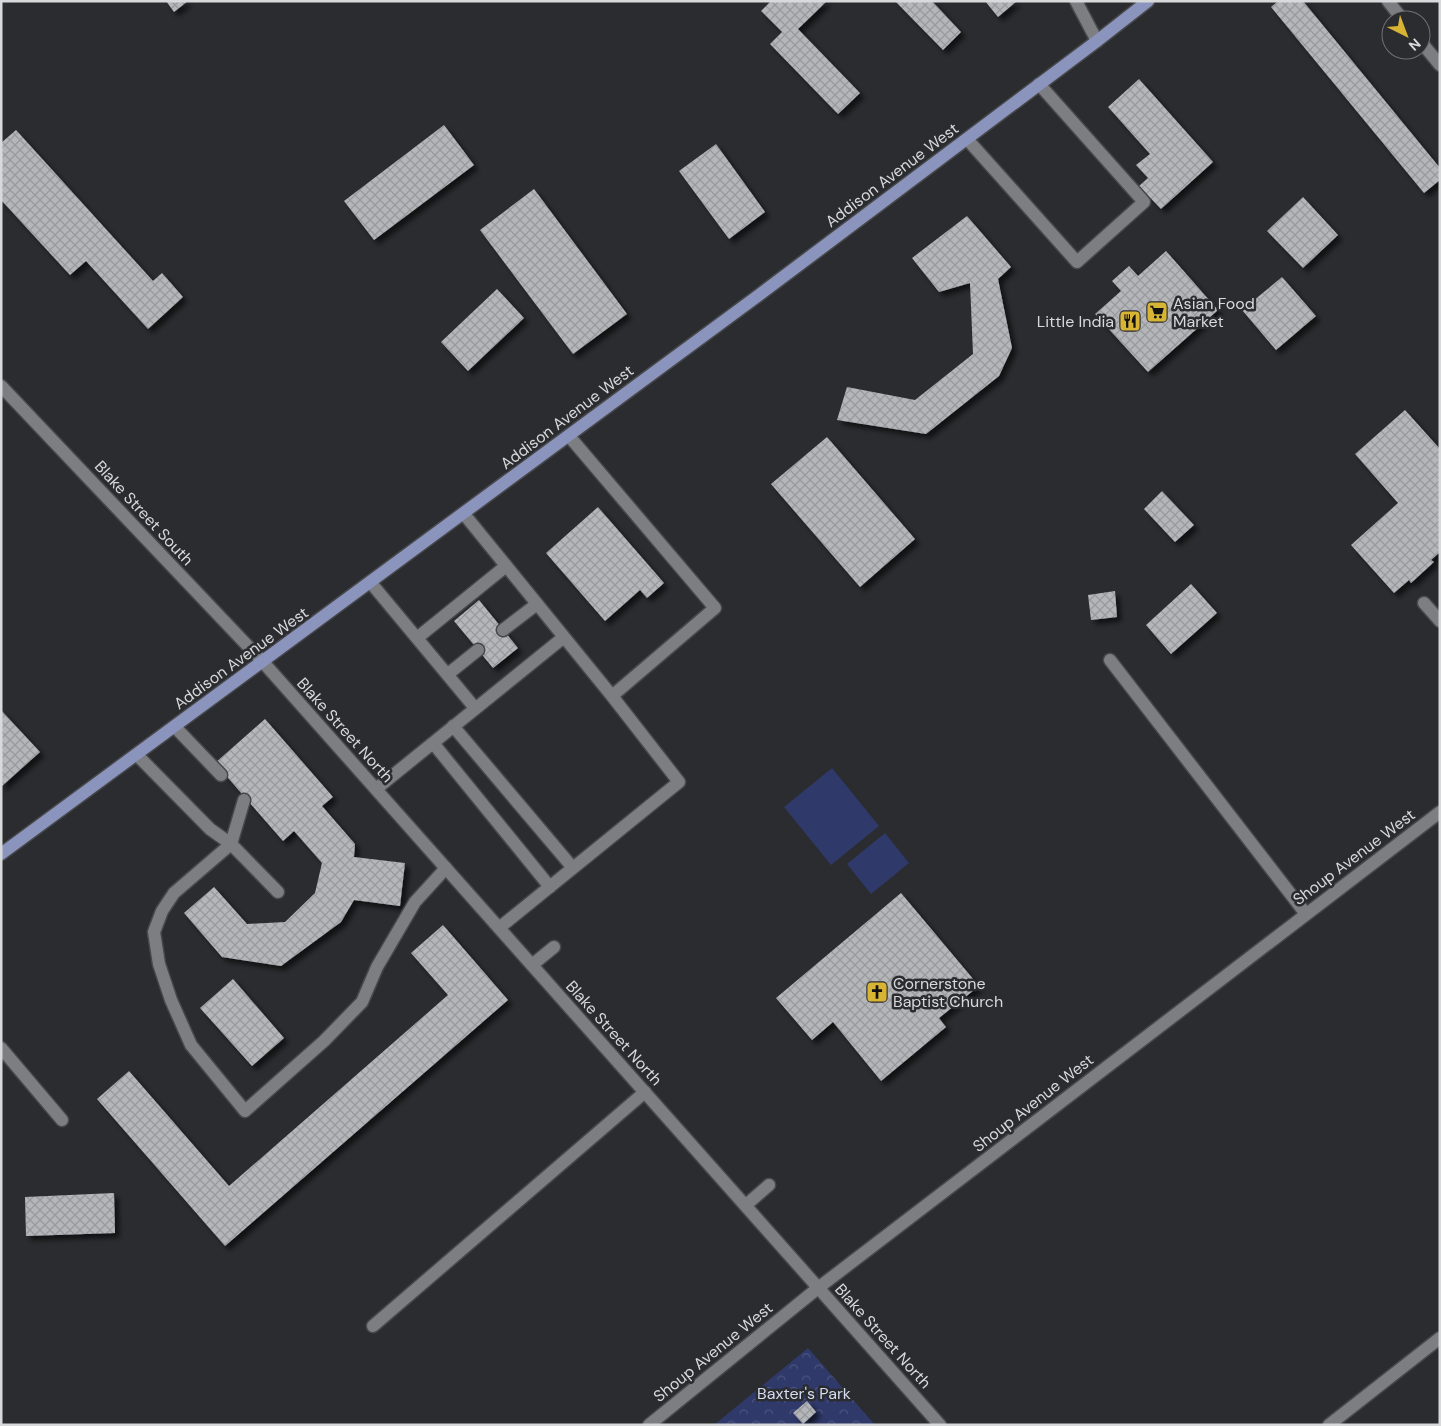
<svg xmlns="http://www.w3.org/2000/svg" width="1441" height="1426" viewBox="0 0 1441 1426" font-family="'DM Sans',sans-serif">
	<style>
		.forest { fill: url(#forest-crowns) }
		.garden { fill: #2f396a }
		.building { fill: url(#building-cross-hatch); filter: url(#shadow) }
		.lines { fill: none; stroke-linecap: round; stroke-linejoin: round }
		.lane-casing { stroke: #47484b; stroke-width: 15 }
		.street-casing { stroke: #47484b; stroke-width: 15 }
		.secondary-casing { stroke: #47484b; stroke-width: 15 }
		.primary-casing { stroke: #47484b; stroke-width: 15 }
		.lane { stroke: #7d7e82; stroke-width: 12 }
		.street { stroke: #7d7e82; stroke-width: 12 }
		.secondary { stroke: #7d7e82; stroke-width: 12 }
		.primary { stroke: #8a94bc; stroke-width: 12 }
		.labels { text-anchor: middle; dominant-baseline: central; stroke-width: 5; stroke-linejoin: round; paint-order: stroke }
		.street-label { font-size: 16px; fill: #d8d9db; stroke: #2b2c2f }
		.poi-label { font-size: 16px; fill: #d8d9db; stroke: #2b2c2f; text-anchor: start }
		.park-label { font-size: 16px; fill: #d5dbf0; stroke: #2b2c2f }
	</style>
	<defs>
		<pattern id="forest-crowns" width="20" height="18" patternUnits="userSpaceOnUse" patternTransform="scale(1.25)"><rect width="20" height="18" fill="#2f396a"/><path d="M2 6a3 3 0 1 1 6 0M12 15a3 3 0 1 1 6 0" fill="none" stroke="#4c557f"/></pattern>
		<pattern id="building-cross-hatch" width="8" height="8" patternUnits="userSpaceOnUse" patternTransform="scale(1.25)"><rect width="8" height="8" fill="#b5b6ba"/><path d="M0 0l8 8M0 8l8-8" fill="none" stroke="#98999c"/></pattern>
		<filter id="shadow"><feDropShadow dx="4.5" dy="4.5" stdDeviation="2.5" flood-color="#0009"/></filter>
	</defs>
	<rect width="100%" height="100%" fill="#2b2c2f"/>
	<!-- forest -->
	<path class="forest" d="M808 1348 875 1425H714Z"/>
	<!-- garden -->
	<path class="garden" d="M832 768 879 826 831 865 784 807Z
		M885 833 909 863 871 894 847 864Z"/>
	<!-- building -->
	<path class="building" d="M166 1H188L174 12Z
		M771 1H827L798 29 860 93 838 114 770 44 782 32 761 11Z
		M895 1H932L961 32 943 50Z
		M985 1H1017L998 17Z
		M1278 1H1303L1440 168V180L1424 193 1271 7Z
		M1139 79 1213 162 1161 209 1139 186 1148 178 1136 165 1150 154 1108 107Z
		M444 125 474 165 374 240 344 201Z
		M16 130 153 281 162 273 183 297 148 329 86 261 70 275 1 200V143Z
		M716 144 765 212 729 239 679 171Z
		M534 189 627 314 573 354 480 230Z
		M1303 197 1338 235 1303 268 1267 231Z
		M967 216 1011 267 998 279 1012 348 999 376 926 434 837 420 847 387 915 400 973 354 970 283 939 292 912 258Z
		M1166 251 1218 310 1148 372 1095 314 1121 291 1112 281 1129 266 1138 276Z
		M1282 277 1316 316 1276 350 1242 310Z
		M497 289 524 318 468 371 441 342Z
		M1405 410 1440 449V552L1431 560 1434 562 1411 583 1409 580 1394 593 1351 545 1398 503 1355 454Z
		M827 437 915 539 860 587 771 484Z
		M1162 491 1194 525 1175 542 1144 509Z
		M598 507 664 583 647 598 640 590 605 621 546 553Z
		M1191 584 1217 613 1171 654 1146 625Z
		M1115 591 1117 617 1091 620 1088 595Z
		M479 600 518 648 493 668 454 621Z
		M1 710 40 752 1 787Z
		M265 719 333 797 322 806 355 844 354 857 405 863 400 906 354 900 341 922 281 966 222 957 184 913 214 887 247 924 285 922 315 893 322 863 294 831 283 841 215 763Z
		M901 893 979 986 939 1018 946 1027 881 1081 833 1022 812 1040 776 998Z
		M443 925 508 1000 225 1246 97 1099 129 1071 229 1186 448 995 411 953Z
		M233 979 284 1038 252 1066 200 1008Z
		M114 1193 115 1233 26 1236 25 1197Z
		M807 1401 816 1412 803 1424 793 1413Z"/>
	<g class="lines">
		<!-- lane casing -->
		<g class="lane-casing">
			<path id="lane" d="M1076 1 1097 41
				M967 139 1077 262 1144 202 1039 84
				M464 514 612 696 715 608 569 436
				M371 583 475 708
				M1424 603 1440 621
				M503 630 537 604
				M417 638 506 566
				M1110 660 1306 914
				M448 674 478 650
				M453 726 573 868
				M175 727 221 775
				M433 743 550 887
				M137 755 210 829 231 844 278 892
				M376 789 564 637
				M244 800 231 844 174 893 162 911 154 932 159 964 171 1000 191 1045 245 1111 324 1041 362 1002 377 967 415 902 446 868
				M499 928 679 782 612 696
				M532 965 554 947
				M1 1048 62 1120
				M746 1205 769 1185
				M373 1326 645 1092"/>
		</g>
		<!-- street casing -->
		<g class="street-casing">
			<path id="street" d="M1388 1 1403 20
				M1421 42 1440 65
				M1 386 263 662
				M1329 1425 1440 1338"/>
		</g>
		<!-- secondary casing -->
		<g class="secondary-casing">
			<path id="secondary" d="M263 662 940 1425
				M649 1425 818 1288 1440 812"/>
		</g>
		<!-- primary casing -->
		<g class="primary-casing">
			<path id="primary" d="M1 854 759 295 1097 41 1148 1"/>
		</g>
		<!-- lane -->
		<use href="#lane" class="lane"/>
		<!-- street -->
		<use href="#street" class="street"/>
		<!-- secondary -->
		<use href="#secondary" class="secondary"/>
		<!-- primary -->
		<use href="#primary" class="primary"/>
	</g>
	<!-- icons -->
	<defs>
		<g id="supermarket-square" transform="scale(1.125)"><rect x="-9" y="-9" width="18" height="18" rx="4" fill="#d8b434" stroke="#2b2c2f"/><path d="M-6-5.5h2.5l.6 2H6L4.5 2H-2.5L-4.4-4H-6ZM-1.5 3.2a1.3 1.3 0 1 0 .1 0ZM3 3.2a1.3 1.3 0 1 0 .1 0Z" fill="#111"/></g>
		<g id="restaurant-square" transform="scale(1.125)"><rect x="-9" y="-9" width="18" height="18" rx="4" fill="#d8b434" stroke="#2b2c2f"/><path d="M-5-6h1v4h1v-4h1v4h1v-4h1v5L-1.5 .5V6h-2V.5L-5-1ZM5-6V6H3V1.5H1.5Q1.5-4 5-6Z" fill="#111"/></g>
		<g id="church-square" transform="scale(1.125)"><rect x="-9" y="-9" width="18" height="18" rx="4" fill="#d8b434" stroke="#2b2c2f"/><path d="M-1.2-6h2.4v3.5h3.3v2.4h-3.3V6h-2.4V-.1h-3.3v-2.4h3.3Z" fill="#111"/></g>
	</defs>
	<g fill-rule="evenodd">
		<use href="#supermarket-square" x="1157" y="312"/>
		<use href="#restaurant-square" x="1130" y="321"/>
		<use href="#church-square" x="877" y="992"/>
	</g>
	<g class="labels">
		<!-- street labels -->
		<g class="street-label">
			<text transform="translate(892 175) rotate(-37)">Addison Avenue West</text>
			<text transform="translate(567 417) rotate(-37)">Addison Avenue West</text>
			<text transform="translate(144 513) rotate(47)">Blake Street South</text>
			<text transform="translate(241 658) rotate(-36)">Addison Avenue West</text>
			<text transform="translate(345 730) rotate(48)">Blake Street North</text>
			<text transform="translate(1354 857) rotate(-37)">Shoup Avenue West</text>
			<text transform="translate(614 1033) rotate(48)">Blake Street North</text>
			<text transform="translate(1033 1103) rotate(-38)">Shoup Avenue West</text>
			<text transform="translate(883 1336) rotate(48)">Blake Street North</text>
			<text transform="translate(713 1352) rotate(-39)">Shoup Avenue West</text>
		</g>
		<!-- poi labels -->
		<g class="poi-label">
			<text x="1173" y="303">Asian Food<tspan x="1173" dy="18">Market</tspan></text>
			<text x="1114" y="321" text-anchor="end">Little India</text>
			<text x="893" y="983">Cornerstone<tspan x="893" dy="18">Baptist Church</tspan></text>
		</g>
		<!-- park labels -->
		<g class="park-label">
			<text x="804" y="1393">Baxter's Park</text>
		</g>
	</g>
	<!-- border -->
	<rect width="1441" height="1426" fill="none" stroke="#d8d9db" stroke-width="5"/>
	<!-- north arrow -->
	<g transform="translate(1406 35) rotate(138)"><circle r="24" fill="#2b2c2f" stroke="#707174"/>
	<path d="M0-4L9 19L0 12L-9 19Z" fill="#d8b434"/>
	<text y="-8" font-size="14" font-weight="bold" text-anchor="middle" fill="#d8d9db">N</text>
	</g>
</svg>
